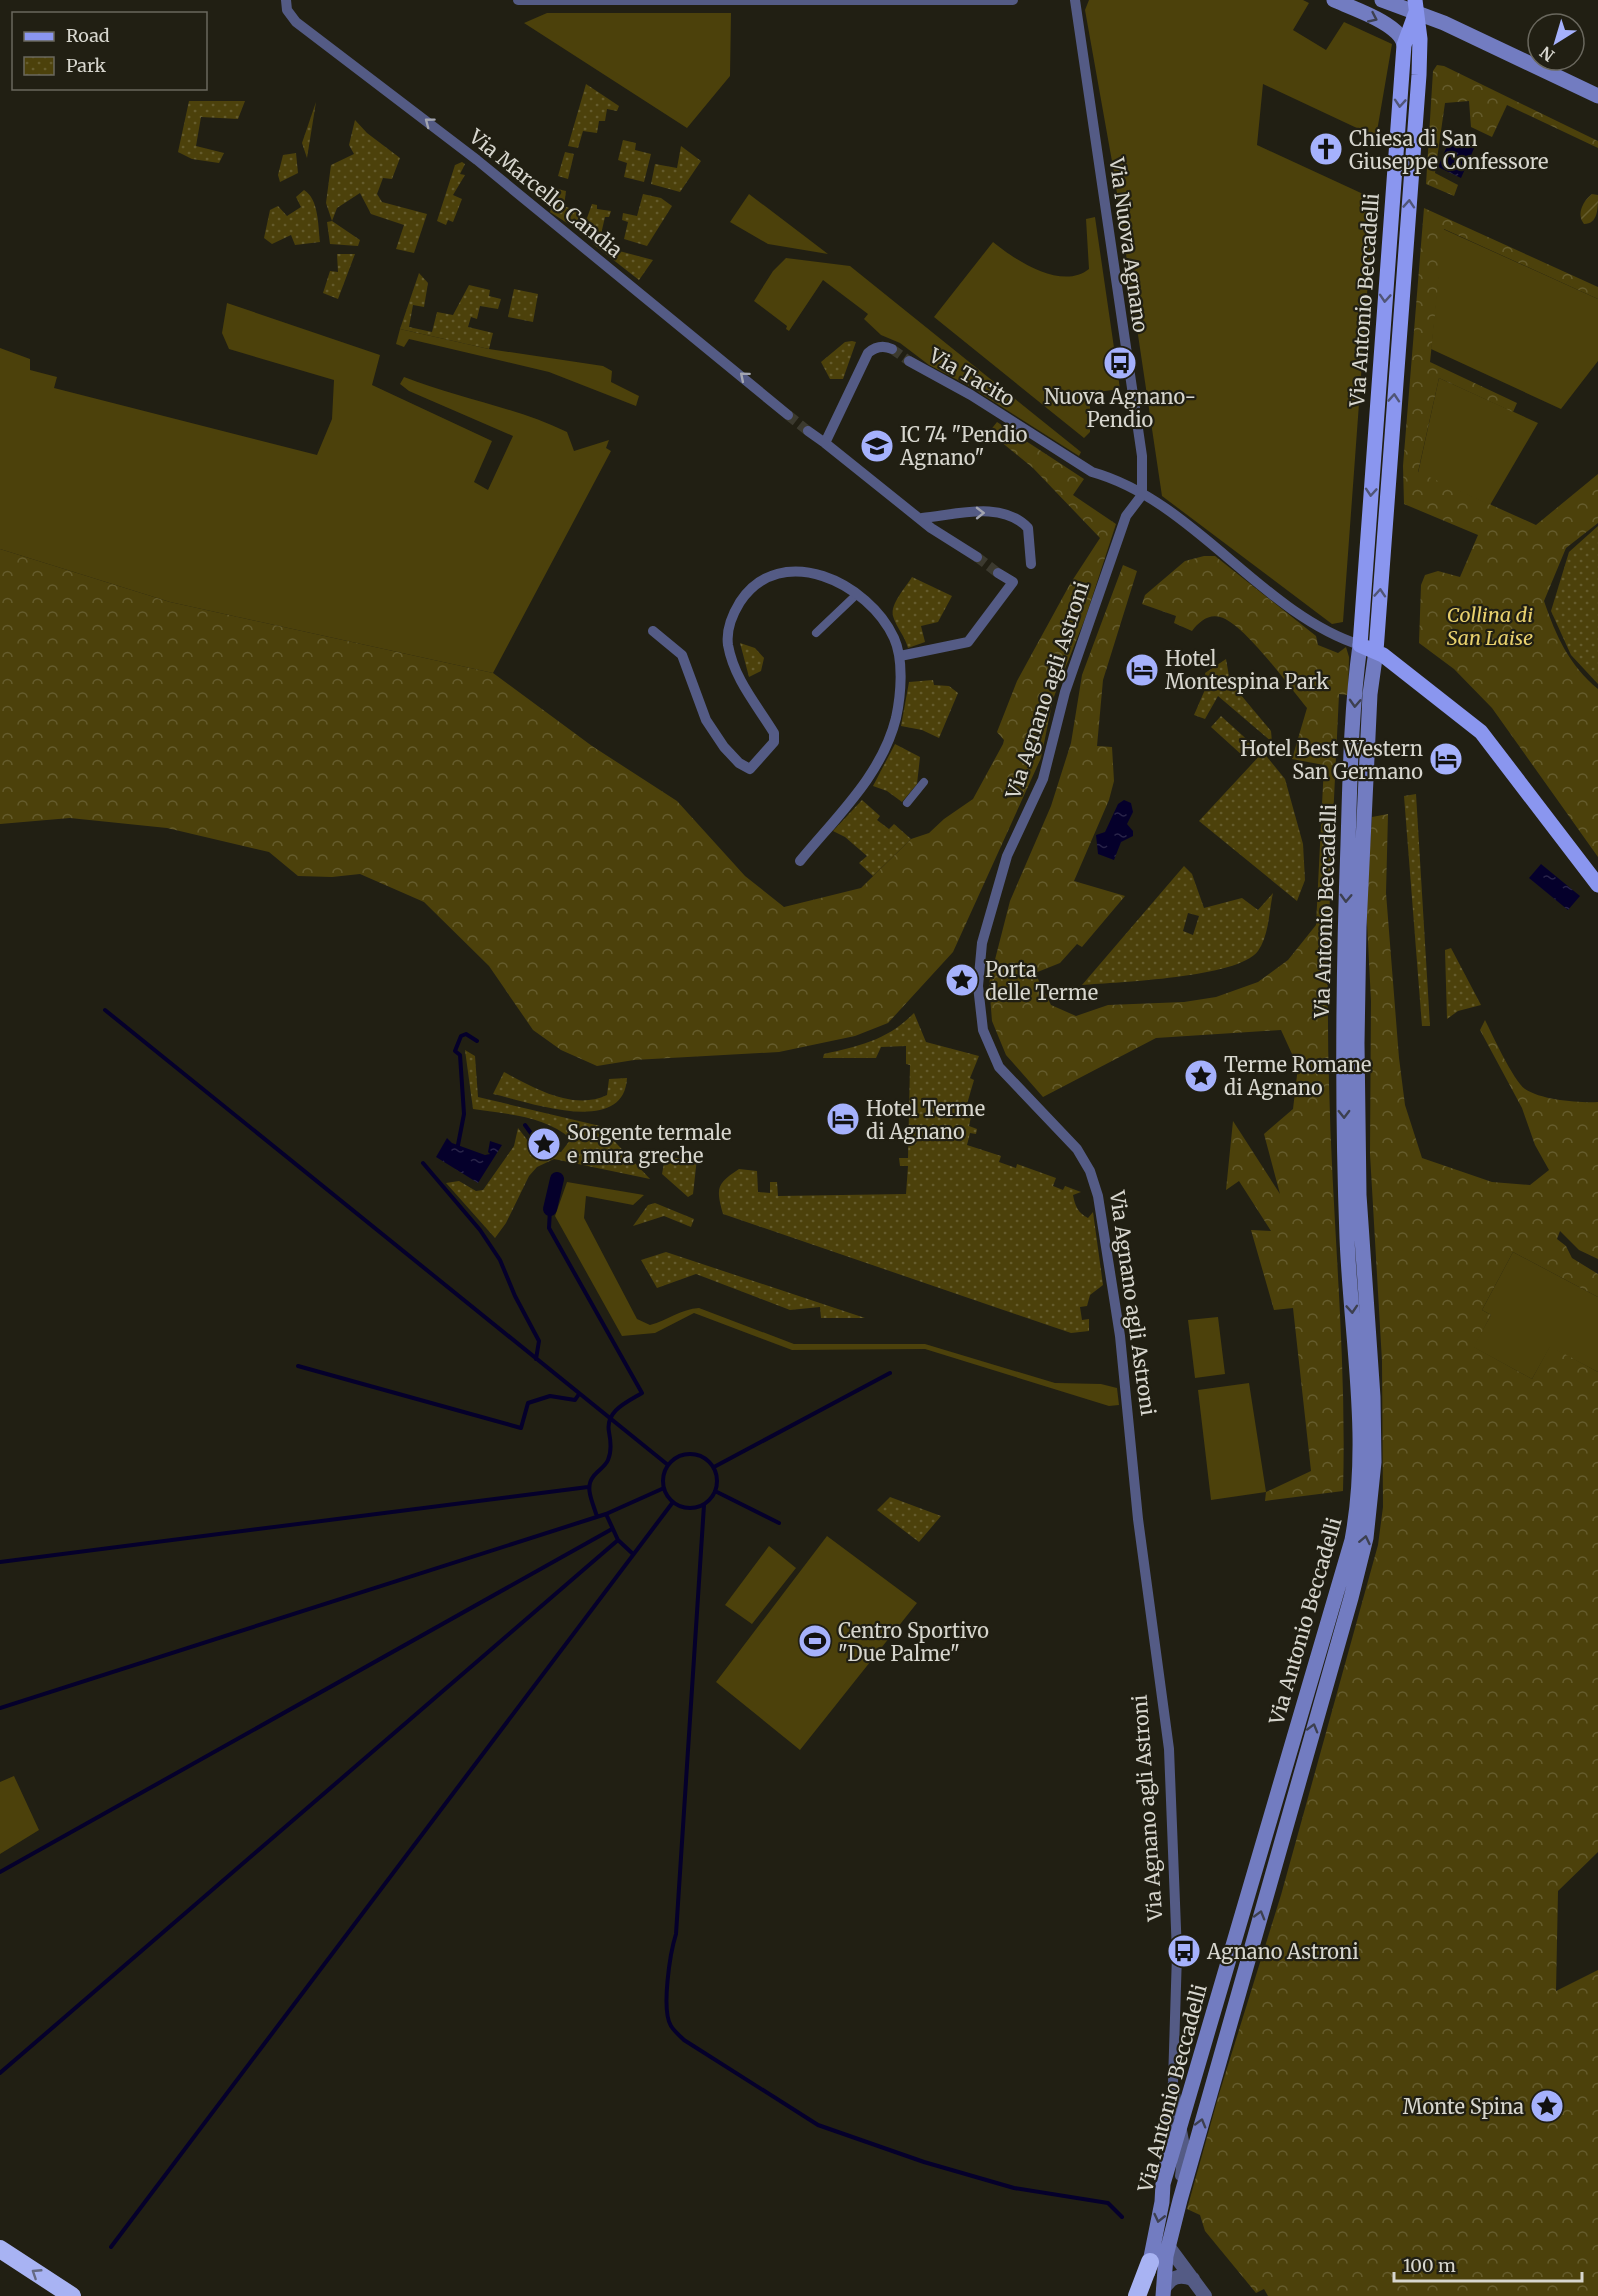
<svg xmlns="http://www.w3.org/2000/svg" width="1598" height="2296" viewBox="0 0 1598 2296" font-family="Merriweather,serif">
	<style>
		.grass { fill: #4c410b }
		.forest { fill: url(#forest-crowns) }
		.park { fill: url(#park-dots); fill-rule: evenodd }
		.garden { fill: url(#garden-furrows) }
		.water { fill: url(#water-ripples) }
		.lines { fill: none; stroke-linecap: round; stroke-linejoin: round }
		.stream { stroke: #05002b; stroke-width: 4 }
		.canal { stroke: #05002b; stroke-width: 14 }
		.minor-tunnel { stroke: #3c3a2f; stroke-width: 10; stroke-dasharray: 10 5; stroke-linecap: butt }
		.pedestrian { stroke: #545b85; stroke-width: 8 }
		.minor { stroke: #545b85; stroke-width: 10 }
		.tertiary { stroke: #545b85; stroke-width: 14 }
		.secondary { stroke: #727cc1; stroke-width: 15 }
		.primary { stroke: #8a96ef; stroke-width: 15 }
		.motorway { stroke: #a8b3f3; stroke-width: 18 }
		.oneway { stroke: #3d4050 }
		.oneway2 { stroke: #505576 }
		.oneway3 { stroke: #a3a5b1 }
		.oneway4 { stroke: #646983 }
		.labels { text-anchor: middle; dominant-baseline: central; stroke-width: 4.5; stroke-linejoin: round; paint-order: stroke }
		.poi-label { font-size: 20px; fill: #d7d6ce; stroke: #211f13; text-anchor: start }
		.street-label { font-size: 20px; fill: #d7d6ce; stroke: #211f13 }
		.park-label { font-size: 20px; font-style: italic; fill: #e9d16d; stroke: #211f13 }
	</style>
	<defs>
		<pattern id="forest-crowns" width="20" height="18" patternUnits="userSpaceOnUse" patternTransform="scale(1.5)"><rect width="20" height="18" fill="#4c410b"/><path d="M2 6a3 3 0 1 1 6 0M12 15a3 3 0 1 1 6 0" fill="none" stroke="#655c2d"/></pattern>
		<pattern id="park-dots" width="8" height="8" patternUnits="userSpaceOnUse" patternTransform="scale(1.5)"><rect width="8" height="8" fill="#4c410b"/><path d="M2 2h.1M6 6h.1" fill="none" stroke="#655c2d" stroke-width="1.8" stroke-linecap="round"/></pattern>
		<pattern id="garden-furrows" width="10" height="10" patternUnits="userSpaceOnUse" patternTransform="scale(1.5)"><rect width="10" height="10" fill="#4c410b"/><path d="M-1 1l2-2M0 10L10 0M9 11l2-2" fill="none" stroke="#655c2d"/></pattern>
		<pattern id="water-ripples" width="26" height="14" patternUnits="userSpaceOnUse" patternTransform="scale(1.5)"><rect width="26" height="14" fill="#05002b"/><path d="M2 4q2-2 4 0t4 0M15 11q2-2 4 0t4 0" fill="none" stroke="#292449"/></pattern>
	</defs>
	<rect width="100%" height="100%" fill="#211f13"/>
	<!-- grass -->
	<path class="grass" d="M1089 0H1303L1309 3 1293 30 1326 50 1344 22 1392 44 1376 137 1263 84 1257 145 1374 199 1343 622 1332 624 1162 496 1113 167 1085 10Z
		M547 13H731L730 76 687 128 524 23Z
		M749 194 828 254 768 244 730 222Z
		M1095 217 1120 389 1090 393V432L1084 438 934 317 993 242C1015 260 1062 291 1089 269L1086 219Z
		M1443 229 1598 299V361L1561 409 1431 349Z
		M786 258 850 266 1081 452 1079 456 969 386 929 365 900 343 881 335 864 319 868 314 823 280 789 331 786 329 787 326 754 301 773 271Z
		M227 303 380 355 372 385 492 441 474 482 488 490 513 436 409 391 400 384 404 377C457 398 515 407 567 432L574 451 609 440 606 448 611 451 493 673 170 602 0 549V348L30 359V370L57 377 54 388 317 455 332 419 334 380 229 349 222 333Z
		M400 329 489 349 603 366 612 371 611 382 639 396 636 406 549 372 409 339 404 347 396 344Z
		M1439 378 1538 423 1490 505 1418 473Z
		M567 1182 644 1195 633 1205 586 1196 584 1218 637 1319 650 1325C668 1320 681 1309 699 1308L794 1344H925L1055 1383 1101 1384 1117 1388 1119 1405 1109 1406 925 1349 792 1350 694 1313 655 1333 622 1336 555 1216Z
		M1513 1252 1598 1297V1372L1550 1347 1532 1379 1473 1347 1491 1315 1482 1310Z
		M1218 1317 1225 1374 1195 1378 1188 1320Z
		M1249 1383 1266 1492 1211 1500 1198 1390Z
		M827 1536 917 1603 800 1750 716 1682Z
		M769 1546 796 1568 752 1624 725 1605Z
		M14 1776 39 1830 0 1854V1782Z"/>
	<!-- forest -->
	<path class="forest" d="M1437 65 1444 66 1598 141V148L1507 105 1492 137 1471 127 1469 101 1445 103 1435 173 1458 185 1454 196 1426 184 1433 71Z
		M1424 208 1598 287V299L1444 229 1430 362 1517 403 1513 412 1439 378 1418 472 1536 525 1598 474V523L1566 548 1544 601C1556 636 1569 665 1598 689V857L1492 708 1454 669 1419 643 1421 585 1425 575 1438 571 1460 577 1478 535 1404 504 1403 466Z
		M997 422 1084 479 1073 495 1116 524 1086 616 1053 699 1041 758 953 952 888 1023 855 1036 779 1052 634 1060 597 1066 561 1050 533 1030 489 966 424 902 360 874 332 877 298 876 269 852 167 828 70 818 0 824V549L170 602 493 673 592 746 677 801 745 876 784 907 861 888 911 839 929 833 944 819 973 799 1003 744 1004 740 997 732 1017 681 1070 584 1100 538 1033 468 989 432Z
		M1204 556H1215L1316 636 1318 645 1338 653 1346 647 1349 657 1348 695 1339 694C1333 824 1325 953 1329 1084 1332 1220 1347 1355 1343 1491L1265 1501 1266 1492 1311 1471 1293 1308 1274 1310 1251 1230 1271 1231 1239 1181 1226 1190 1233 1121 1280 1194 1264 1134 1293 1109 1298 1067 1281 1030 1156 1038 1043 1097 1006 1055 992 1021 989 983 1010 901 1051 806 1071 743 1082 675 1123 565 1137 571 1103 680 1097 746 1112 747 1114 781 1109 800 1074 881 1125 896 1082 947 1077 944 1060 963 1035 973 1051 1005 1076 1016 1108 1005 1184 1002 1216 997 1258 982 1288 960 1316 925 1324 765 1292 759 1307 708C1290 688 1244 623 1220 617 1208 614 1199 622 1192 631L1174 623 1176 616 1142 604 1145 595 1185 561Z
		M1388 814 1386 893 1399 1058 1405 1105 1422 1158 1492 1182 1530 1185 1549 1170 1535 1145 1522 1108 1480 1030 1485 1020C1492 1034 1513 1080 1525 1089 1541 1100 1579 1103 1598 1102V1259L1579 1250 1560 1231 1557 1239 1566 1246 1572 1258 1598 1274V1297L1513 1252 1482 1310 1491 1315 1474 1347 1532 1379 1550 1346 1598 1372V1852L1558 1891 1556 1991 1598 1970V2296H1268L1264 2289 1256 2293 1205 2231 1200 2215 1187 2209 1219 2094 1281 1895 1378 1545 1383 1507 1382 1361 1370 1154 1371 1001 1366 903 1372 817Z"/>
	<!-- park -->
	<path class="park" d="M586 84 619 106 617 111 607 109 605 121H599L597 133 583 131 578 148 568 146Z
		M189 101H245L238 119 201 117 196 146 224 153 219 163 192 159 178 152Z
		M316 102 307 158 302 143Z
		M355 120 367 133 400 158 392 179 383 178 377 194 382 202 427 214 414 253 396 249 404 225 371 214 360 193 337 208 332 221 360 240 358 246 330 244 327 222 332 221 326 203 331 165 354 154 349 145Z
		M623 140 636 143 635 150 651 154 644 182 624 177 627 163 618 160Z
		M681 146 701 161 680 192 651 184 655 164 677 168Z
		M565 152 574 154 568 179 558 176Z
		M296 153 298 173 280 182 278 175 283 155Z
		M462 162 465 164 460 174 465 175 453 195 462 199 453 222 448 220 446 225 437 221 455 165Z
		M557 189 566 191 564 206 577 211 576 215 587 218 592 204 597 205V209L611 211 609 217H605L601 234 567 223 550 212Z
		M304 190C319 199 318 226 320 242L295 245 291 235 272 244 264 238 270 210 278 206 287 216 301 207 296 197Z
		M643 194 661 198 672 206 647 246 624 239 628 222 622 220 623 213 637 216Z
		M593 244 653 260 639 280Z
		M337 254H355L338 299 323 293 330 271 338 272Z
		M419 273 428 283 424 307 413 305 409 327 432 332 437 312 453 315 469 285 490 290 489 296 501 299 498 309 480 306 477 319 471 317 468 327 493 333 489 349 400 329Z
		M514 289 538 294 533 322 508 317Z
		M852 341 856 342 843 379H830L821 362 845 342Z
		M1598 526V684L1571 655 1551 611 1569 552Z
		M912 577 952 596 938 622 921 626 925 642 908 648C905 636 896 627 893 616 890 604 906 587 912 577Z
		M740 643 755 648 764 658 761 671 749 677Z
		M1226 659 1230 682 1271 731 1272 742 1218 696 1205 719 1194 715 1207 685 1205 673Z
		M933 680 934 685 949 686 958 693 939 738 922 730 901 726 909 682Z
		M1221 716 1253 745 1243 756 1211 727Z
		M895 744 920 757 917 784 902 802 887 791 873 786Z
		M1263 752 1285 779 1303 844 1305 880 1297 901 1199 821Z
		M1416 794 1430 1026H1422L1404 796Z
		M862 800 880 816 877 820 889 829 894 824 911 839 873 876 859 863 867 856 845 837 833 831Z
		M1184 866 1192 874 1204 908 1242 898 1258 910 1273 893C1269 911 1269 936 1258 951 1238 978 1118 982 1082 985ZM1188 913 1199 916 1193 935 1183 931Z
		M1451 948 1481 1005 1458 1011 1447 1019 1445 950Z
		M914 1013 926 1042 979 1056 970 1078 974 1080 967 1104 970 1105 967 1116 971 1117 969 1126 977 1129 976 1134 970 1133 967 1145 1001 1156 999 1162 1016 1168 1017 1164 1056 1178 1053 1186 1063 1190 1065 1186 1081 1192 1073 1195C1075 1206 1078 1213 1088 1218L1093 1212 1103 1285 1090 1295 1087 1306 1080 1307 1082 1320 1089 1319V1331L1071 1333 723 1214C716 1188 716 1184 739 1169L757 1171 758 1192 770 1193V1182H777L778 1196 906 1194 908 1166H900L899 1158H908L910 1065 906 1064V1046L881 1047 876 1058H823L824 1054C859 1046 888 1040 914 1013Z
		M465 1050 475 1056 478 1097 600 1126 650 1179 554 1159 537 1167 529 1176 506 1223 495 1238 446 1183 459 1181 476 1191 483 1190 514 1146 518 1128 535 1150 561 1152 571 1139C546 1116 506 1114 473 1109Z
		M504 1072C534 1088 574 1111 607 1095L609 1079 627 1078C624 1138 527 1101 493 1094Z
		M665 1158H697L693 1194 688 1197 662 1174Z
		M655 1203 694 1219 691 1227 664 1216 633 1226 648 1205Z
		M666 1252 865 1318H821L820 1307 790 1310 696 1274 657 1288 641 1260Z
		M890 1497 941 1516 919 1542 877 1510Z"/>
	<!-- garden -->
	<path class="garden" d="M1592 194 1598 195C1598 208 1598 224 1584 224 1576 214 1583 201 1592 194Z"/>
	<!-- water -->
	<path class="water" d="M1459 137 1476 144 1461 178 1438 167 1448 144 1454 146Z
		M1124 800 1131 803 1133 812 1127 824 1133 831V836L1121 842 1114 860 1098 854 1096 835 1105 832 1118 804Z
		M1541 864 1580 896 1568 910 1529 878Z
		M447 1138 452 1143 485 1155 490 1154 488 1152 490 1141 502 1145 478 1183 436 1157Z"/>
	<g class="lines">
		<!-- stream -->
		<path class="stream" d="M105 1010 668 1465
			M525 1125 541 1147
			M458 1145 464 1114 460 1055 455 1051 461 1036 466 1034 477 1041
			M423 1163 480 1230 500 1260 515 1296 539 1341 536 1359
			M550 1209 549 1228 642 1393C627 1402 605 1411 609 1432 611 1442 612 1451 608 1460 605 1467 597 1471 593 1477 584 1488 594 1505 597 1517
			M298 1366 521 1428 528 1403 550 1396 575 1400 579 1394
			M663 1481a27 27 0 1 1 54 0a27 27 0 1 1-54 0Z
			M714 1467 890 1373
			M715 1491 779 1523
			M704 1505 676 1934C670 1953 661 2010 671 2026 674 2031 680 2036 684 2040L818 2125 924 2162 1014 2188 1108 2203 1122 2217
			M606 1514 618 1540 633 1554
			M0 1562 588 1487
			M0 1708 606 1514 664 1488
			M0 1872 612 1529
			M0 2073 618 1540
			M111 2247 673 1502"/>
		<!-- canal -->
		<path class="canal" d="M550 1209 557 1179"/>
		<!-- minor-tunnel -->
		<path class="minor-tunnel" d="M892 349 909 361
			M788 415 808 431
			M977 557 998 573"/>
		<!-- pedestrian -->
		<path class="pedestrian" d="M816 633 856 595
			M907 803 924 782"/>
		<!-- minor -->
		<path class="minor" d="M286 0 287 10 296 22 477 160 788 415
			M518 0H1013
			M1075 0 1142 456V495
			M892 349C883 345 875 347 868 353L825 443 931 528 977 557
			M909 361 971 395 1092 472C1195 501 1261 613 1360 645
			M808 431 825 443
			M1142 495 1126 516 1065 692 1043 779 1007 856 982 943 978 986 983 1030 999 1067 1077 1149 1090 1171 1098 1196 1120 1336 1138 1519 1169 1749 1177 1954 1173 2082 1164 2165
			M922 518C955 515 1002 500 1028 528L1031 564
			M653 631 682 655 706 720 724 747 739 763 750 769 774 742V733C757 705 734 679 728 645 726 630 732 615 740 602 781 540 869 583 894 638 904 660 901 695 896 718 882 775 836 817 800 861
			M900 656 968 642 1013 582 998 573
			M1175 2094 1184 2141 1180 2176"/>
		<!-- tertiary -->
		<path class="tertiary" d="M1168 2246 1205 2296
			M1163 2290C1171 2277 1178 2274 1193 2279"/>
		<!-- secondary -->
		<path class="secondary" d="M1334 0C1352 8 1401 24 1404 45
			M1382 0 1444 23 1598 96
			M1148 2272 1162 2202 1163 2184 1352 1540C1371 1438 1351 1339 1347 1238 1342 1106 1343 975 1348 844 1350 778 1351 710 1360 645
			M1163 2296 1166 2256 1180 2200 1351 1598 1366 1538 1374 1462 1373 1397 1359 1195 1357 1043 1359 927 1370 694 1376 651"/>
		<!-- primary -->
		<path class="primary" d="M1416 12 1404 45 1360 645 1383 655 1481 732 1598 885
			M1376 651 1419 75 1420 39 1415 0"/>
		<!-- motorway -->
		<path class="motorway" d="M0 2249 72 2296
			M1137 2296 1150 2262"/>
	</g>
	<!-- one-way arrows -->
	<defs><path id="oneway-chevron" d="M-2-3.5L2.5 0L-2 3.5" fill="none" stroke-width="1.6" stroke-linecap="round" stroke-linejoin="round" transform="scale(1.5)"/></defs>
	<g class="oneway">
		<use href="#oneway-chevron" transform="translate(1373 18) rotate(25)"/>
		<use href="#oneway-chevron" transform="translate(1355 703) rotate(93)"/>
		<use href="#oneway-chevron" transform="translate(1346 898) rotate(92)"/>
		<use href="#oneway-chevron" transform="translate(1344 1114) rotate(89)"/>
		<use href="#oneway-chevron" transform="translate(1352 1309) rotate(86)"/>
		<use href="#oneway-chevron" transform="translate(1365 1540) rotate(-78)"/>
		<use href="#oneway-chevron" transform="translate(1313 1728) rotate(-74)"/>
		<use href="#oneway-chevron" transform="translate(1260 1915) rotate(-74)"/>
		<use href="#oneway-chevron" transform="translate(1201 2123) rotate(-74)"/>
		<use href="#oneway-chevron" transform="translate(1159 2218) rotate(103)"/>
	</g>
	<g class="oneway2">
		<use href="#oneway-chevron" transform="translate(1400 103) rotate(94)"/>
		<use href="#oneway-chevron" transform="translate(1409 204) rotate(-86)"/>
		<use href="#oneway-chevron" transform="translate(1385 298) rotate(94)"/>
		<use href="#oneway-chevron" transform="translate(1394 398) rotate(-86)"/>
		<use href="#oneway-chevron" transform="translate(1371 492) rotate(94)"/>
		<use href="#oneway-chevron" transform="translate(1380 593) rotate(-86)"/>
	</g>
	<g class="oneway3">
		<use href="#oneway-chevron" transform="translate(429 122) rotate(-143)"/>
		<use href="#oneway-chevron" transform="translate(744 376) rotate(-140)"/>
		<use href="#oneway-chevron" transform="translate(980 513) rotate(-1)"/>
	</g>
	<use class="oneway4" href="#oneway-chevron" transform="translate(36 2273) rotate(-147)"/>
	<!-- icons -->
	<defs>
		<g id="church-disc" transform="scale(1.725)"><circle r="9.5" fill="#a5b1fc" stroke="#211f13"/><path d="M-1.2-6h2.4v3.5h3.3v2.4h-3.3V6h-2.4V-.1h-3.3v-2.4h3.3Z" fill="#111"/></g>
		<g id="bus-disc" transform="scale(1.725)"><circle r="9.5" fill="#a5b1fc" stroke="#211f13"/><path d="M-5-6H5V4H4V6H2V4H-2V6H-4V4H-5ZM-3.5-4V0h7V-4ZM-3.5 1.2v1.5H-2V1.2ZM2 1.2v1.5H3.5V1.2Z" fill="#111"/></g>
		<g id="school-disc" transform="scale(1.725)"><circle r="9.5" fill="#a5b1fc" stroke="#211f13"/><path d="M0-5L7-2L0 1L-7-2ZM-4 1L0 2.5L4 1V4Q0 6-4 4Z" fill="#111"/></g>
		<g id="hotel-disc" transform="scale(1.725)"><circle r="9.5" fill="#a5b1fc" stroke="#211f13"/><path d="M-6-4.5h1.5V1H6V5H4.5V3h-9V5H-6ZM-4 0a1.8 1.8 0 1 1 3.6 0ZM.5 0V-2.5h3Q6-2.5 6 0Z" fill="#111"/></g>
		<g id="sight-disc" transform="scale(1.725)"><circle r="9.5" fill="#a5b1fc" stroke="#211f13"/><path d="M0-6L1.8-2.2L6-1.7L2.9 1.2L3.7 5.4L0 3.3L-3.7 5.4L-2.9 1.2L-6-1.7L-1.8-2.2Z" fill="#111"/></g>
		<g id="stadium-disc" transform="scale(1.725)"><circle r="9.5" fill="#a5b1fc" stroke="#211f13"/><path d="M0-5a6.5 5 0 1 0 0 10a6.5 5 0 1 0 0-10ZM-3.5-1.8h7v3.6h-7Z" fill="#111"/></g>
	</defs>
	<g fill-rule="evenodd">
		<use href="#church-disc" x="1326" y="149"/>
		<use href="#bus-disc" x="1120" y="363"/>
		<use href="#school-disc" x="877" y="446"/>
		<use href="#hotel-disc" x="1142" y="670"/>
		<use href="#hotel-disc" x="1446" y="759"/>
		<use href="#sight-disc" x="962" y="980"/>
		<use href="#sight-disc" x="1201" y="1076"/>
		<use href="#hotel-disc" x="843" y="1119"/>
		<use href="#sight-disc" x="544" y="1144"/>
		<use href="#stadium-disc" x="815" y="1641"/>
		<use href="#bus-disc" x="1184" y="1951"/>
		<use href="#sight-disc" x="1547" y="2106"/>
	</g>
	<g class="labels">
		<!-- poi labels -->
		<g class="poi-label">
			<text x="1349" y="138">Chiesa di San<tspan x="1349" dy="23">Giuseppe Confessore</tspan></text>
			<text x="1120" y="396" text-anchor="middle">Nuova Agnano-<tspan x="1120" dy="23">Pendio</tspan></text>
			<text x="900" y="434">IC 74 "Pendio<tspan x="900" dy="23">Agnano"</tspan></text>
			<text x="1165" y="658">Hotel<tspan x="1165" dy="23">Montespina Park</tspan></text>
			<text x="1423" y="748" text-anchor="end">Hotel Best Western<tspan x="1423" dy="23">San Germano</tspan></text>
			<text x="985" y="969">Porta<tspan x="985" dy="23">delle Terme</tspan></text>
			<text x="1224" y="1064">Terme Romane<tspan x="1224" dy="23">di Agnano</tspan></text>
			<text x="866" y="1108">Hotel Terme<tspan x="866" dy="23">di Agnano</tspan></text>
			<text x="567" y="1132">Sorgente termale<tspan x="567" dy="23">e mura greche</tspan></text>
			<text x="838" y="1630">Centro Sportivo<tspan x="838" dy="23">"Due Palme"</tspan></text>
			<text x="1207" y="1951">Agnano Astroni</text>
			<text x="1524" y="2106" text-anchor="end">Monte Spina</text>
		</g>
		<!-- street labels -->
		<g class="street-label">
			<text transform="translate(546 193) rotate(39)">Via Marcello Candia</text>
			<text transform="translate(1129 245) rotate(82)">Via Nuova Agnano</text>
			<text transform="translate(1364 300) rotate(-86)">Via Antonio Beccadelli</text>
			<text transform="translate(972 377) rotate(30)">Via Tacito</text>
			<text transform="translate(1047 690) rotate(-72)">Via Agnano agli Astroni</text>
			<text transform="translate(1325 911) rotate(-88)">Via Antonio Beccadelli</text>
			<text transform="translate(1133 1303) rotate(82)">Via Agnano agli Astroni</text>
			<text transform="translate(1305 1621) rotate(-74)">Via Antonio Beccadelli</text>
			<text transform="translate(1147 1808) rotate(-94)">Via Agnano agli Astroni</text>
			<text transform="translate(1172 2088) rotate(-75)">Via Antonio Beccadelli</text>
		</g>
		<!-- park labels -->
		<g class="park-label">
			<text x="1490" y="614">Collina di<tspan x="1490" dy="23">San Laise</tspan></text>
		</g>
	</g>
	<!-- legend -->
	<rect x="12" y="12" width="195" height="78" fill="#211f13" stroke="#6a685e" stroke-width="1.5"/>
	<rect x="24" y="32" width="30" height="9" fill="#8a96ef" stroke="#6a685e" stroke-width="1.5"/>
	<text x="66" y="42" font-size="18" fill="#d7d6ce">Road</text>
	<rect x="24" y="57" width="30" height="18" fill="url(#park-dots)" stroke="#6a685e" stroke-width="1.5"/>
	<text x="66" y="72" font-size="18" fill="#d7d6ce">Park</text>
	<!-- north arrow -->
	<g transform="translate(1556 42) rotate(217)"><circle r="28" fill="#211f13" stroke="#6a685e" stroke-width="1.5"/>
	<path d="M0-4.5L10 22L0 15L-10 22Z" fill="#a5b1fc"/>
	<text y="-9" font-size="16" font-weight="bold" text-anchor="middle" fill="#d7d6ce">N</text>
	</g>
	<!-- scale -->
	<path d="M1394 2272v9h188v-9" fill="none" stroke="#d7d6ce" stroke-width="3"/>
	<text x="1403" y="2272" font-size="18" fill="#d7d6ce" stroke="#211f13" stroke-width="4.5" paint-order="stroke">100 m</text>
</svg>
